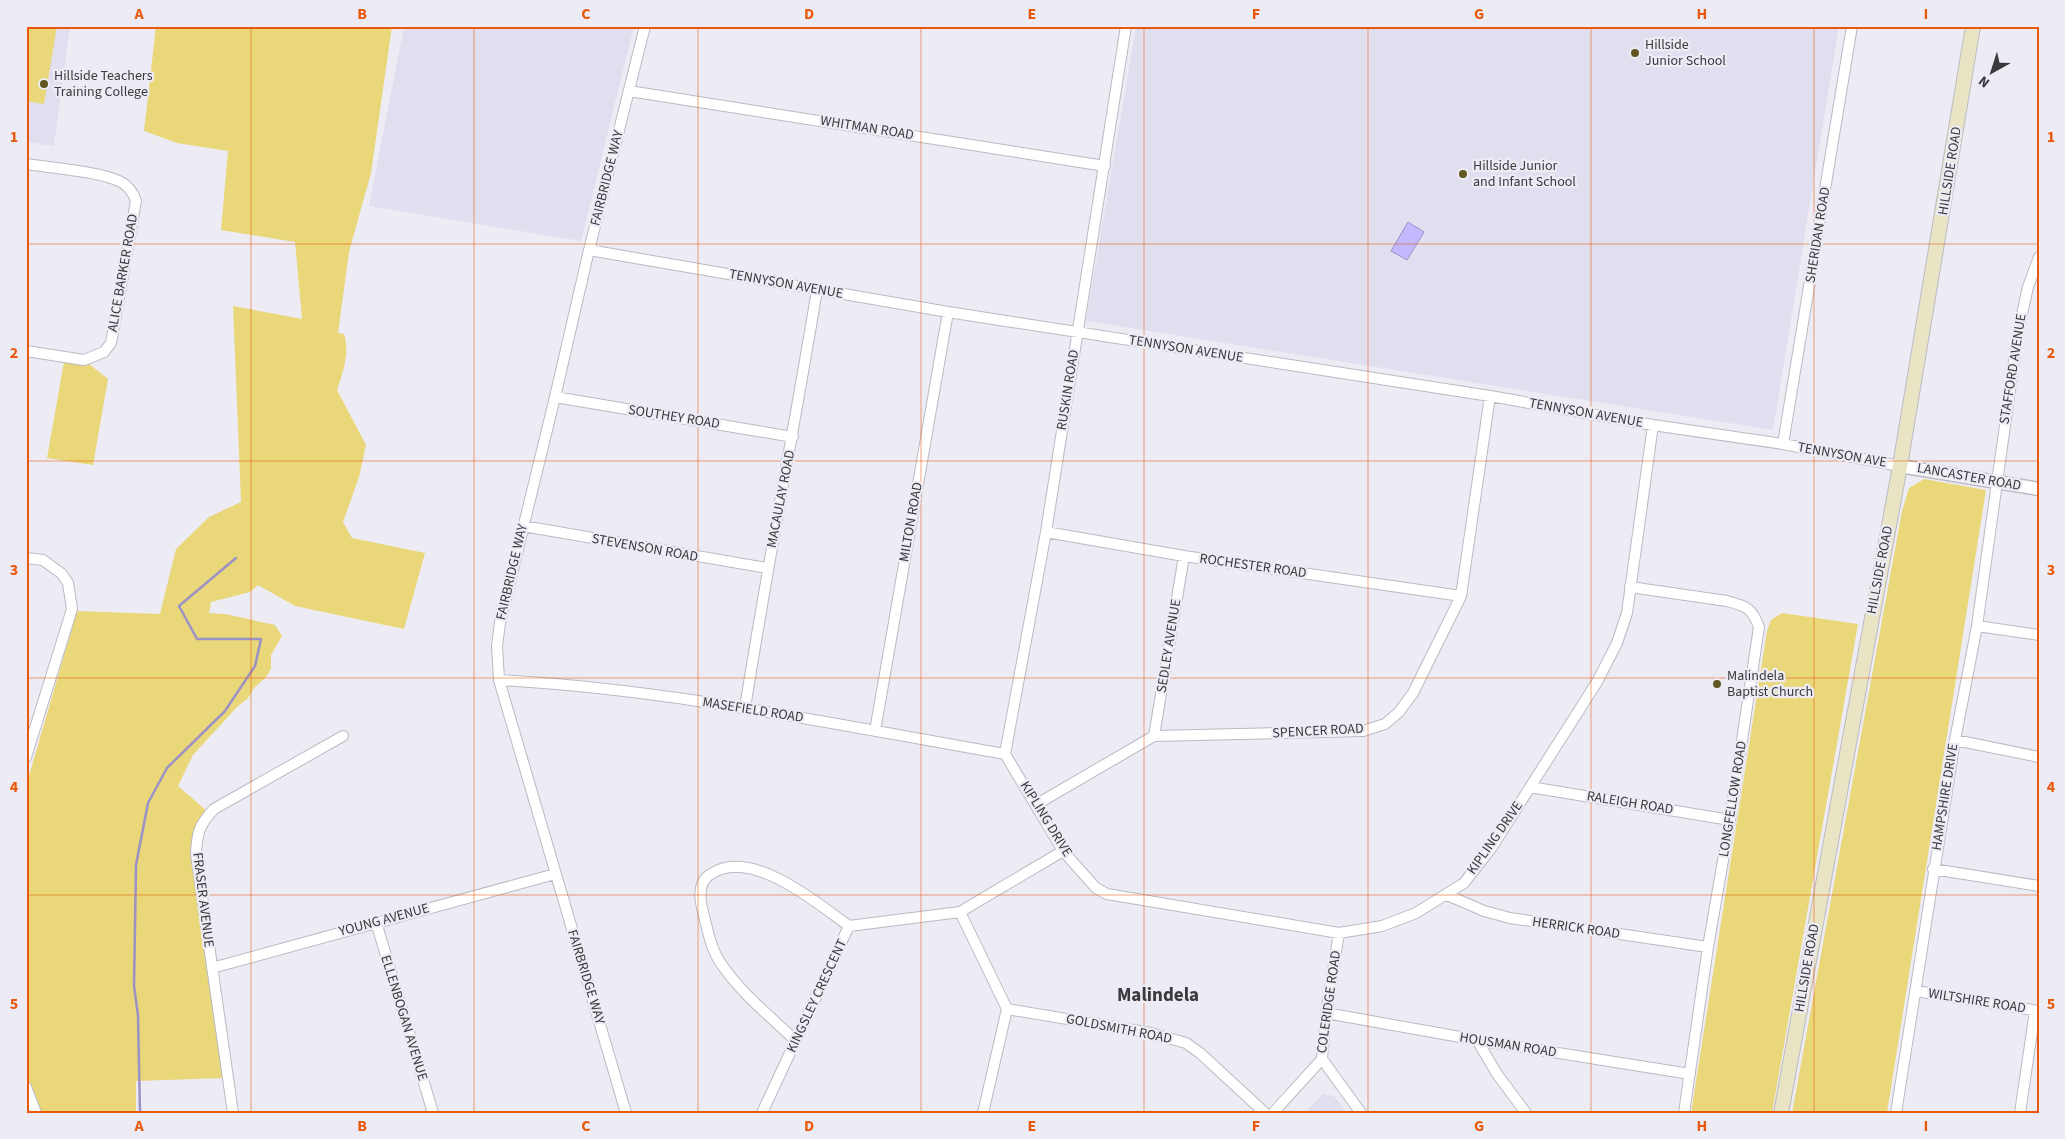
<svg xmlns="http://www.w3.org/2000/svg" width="2065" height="1139" viewBox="0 0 2065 1139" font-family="'Source Sans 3',sans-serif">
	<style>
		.built { fill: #e1dfef }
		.green { fill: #e9d779 }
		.water { fill: #c4b8ff; stroke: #9b92c5 }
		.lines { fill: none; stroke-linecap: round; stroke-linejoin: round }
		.stream { stroke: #9b92c5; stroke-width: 2.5 }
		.minor-casing { stroke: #bbbac3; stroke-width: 12 }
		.tertiary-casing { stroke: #bbbac3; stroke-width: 15 }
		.secondary-casing { stroke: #bbbac3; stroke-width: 16 }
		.minor { stroke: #fff; stroke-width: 10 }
		.tertiary { stroke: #fff; stroke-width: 12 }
		.secondary { stroke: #e9e4c3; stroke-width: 14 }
		.grid { fill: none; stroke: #e8590c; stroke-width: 1; stroke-opacity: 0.55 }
		.poi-dot { fill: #5f5622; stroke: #edecf5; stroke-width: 2 }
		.labels { text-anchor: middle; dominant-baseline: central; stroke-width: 4.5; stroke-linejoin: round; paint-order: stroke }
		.poi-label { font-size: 14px; fill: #3a393d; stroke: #edecf5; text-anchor: start }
		.street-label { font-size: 14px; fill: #3a393d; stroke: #edecf5 }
		.district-label { font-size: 19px; font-weight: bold; fill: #3a393d; stroke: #edecf5 }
		.neatline { fill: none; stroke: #e8590c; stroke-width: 2 }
		.grid-label { font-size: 16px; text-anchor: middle; font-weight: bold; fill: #e8590c }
	</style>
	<rect width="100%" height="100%" fill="#edecf5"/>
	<!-- built -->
	<path class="built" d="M26 26H70L54 146 26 142Z
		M404 26H634L581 241 369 206Z
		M1136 26H1839L1773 430 1086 321Z
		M1323 1094 1334 1096 1347 1113H1305Z"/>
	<!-- green -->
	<path class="green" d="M26 26H57L44 104 26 101Z
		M156 26H392L371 173 349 252 338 333 344 334C350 351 343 373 337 390L366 445 359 477 343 522 352 538 425 553 404 629 295 606 258 585 250 592 211 602 209 613 225 614 275 625 282 636 271 655V668L267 676 254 688 248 698 237 707 193 755 178 786 208 812 194 834 226 1078 136 1081V1113H41L26 1074V786L77 611 160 614 176 549 209 517 241 502 233 306 302 319 295 242 221 230 228 151 177 143 144 131Z
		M64 362 89 364 108 379 93 465 47 458Z
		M1924 479 1986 490 1887 1113H1792L1902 511 1909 488Z
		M1782 613 1858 624 1772 1113H1691L1767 631 1771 620Z"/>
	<!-- water -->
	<path class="water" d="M1408 222 1424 232 1407 260 1391 251Z"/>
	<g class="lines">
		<!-- stream -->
		<path class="stream" d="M140 1113 138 1015 134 986 136 865 148 803 167 768 225 711 255 666 261 639H197L179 606 236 558"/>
		<!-- minor casing -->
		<g class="minor-casing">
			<path id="minor" d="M629 91 1105 166
				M26 164C52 168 97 171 119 181 128 185 133 192 136 201L111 343 104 352 84 360 26 351
				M589 250 948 312 1490 396 1653 425 1783 444 1900 466
				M555 397 793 437
				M1783 444 1852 26
				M523 526 767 568
				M1046 532 1184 556 1461 596
				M26 558 43 560 62 574 68 583 72 609 26 757
				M1630 587 1727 601C1746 606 1752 608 1759 627L1730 820 1708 947 1684 1113
				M1977 626 2039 635
				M499 680C669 689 837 725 1005 754
				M745 708C767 568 794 429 817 290
				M875 731 948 312
				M1154 736 1184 556
				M1955 740 2039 757
				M1005 754 1063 851 1096 888 1107 894 1339 933 1382 926 1416 913 1464 883 1492 847 1597 682 1617 643 1627 613 1653 425
				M1005 754 1046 532 1126 26
				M1530 787 1730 820
				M1037 804 1154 736 1363 731 1385 724 1399 712 1413 693 1461 596 1490 396
				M1933 869 2039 886
				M1447 895 1484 911 1510 918 1708 947
				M960 912 1007 1009 983 1113
				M376 922 433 1113
				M212 968 555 874
				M1916 991 2039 1011
				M1007 1009 1151 1033 1186 1043 1200 1053 1265 1113
				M1326 1013 1477 1040 1690 1074
				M1477 1040 1497 1074 1526 1113
				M796 1041C772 1018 741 993 722 965 710 949 707 926 702 908 699 895 699 881 711 874 751 847 817 903 849 926
				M1322 1059 1361 1113
				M26 1087 36 1113
				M233 1113 196 854C197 833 199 825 214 809L343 736
				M626 1113 499 680 497 646 500 623 555 397 589 250 645 26
				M762 1113 849 926 960 912 1063 851
				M1273 1113 1322 1059 1326 1013 1339 933
				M1896 1113 1955 740 1977 626 2018 332 2028 287 2039 257
				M2020 1113 2035 1011"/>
		</g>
		<!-- tertiary casing -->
		<g class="tertiary-casing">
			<path id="tertiary" d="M1900 466 2039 489"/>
		</g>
		<!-- secondary casing -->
		<g class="secondary-casing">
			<path id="secondary" d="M1781 1113 1900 466 1973 26"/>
		</g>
		<!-- minor -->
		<use href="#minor" class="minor"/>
		<!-- tertiary -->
		<use href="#tertiary" class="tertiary"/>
		<!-- secondary -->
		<use href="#secondary" class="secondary"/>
	</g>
	<!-- grid -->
	<path class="grid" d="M251 26V1113M474 26V1113M698 26V1113M921 26V1113M1144 26V1113M1368 26V1113M1591 26V1113M1814 26V1113M26 244H2039M26 461H2039M26 678H2039M26 895H2039"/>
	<!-- markers -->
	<g class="poi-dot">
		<circle cx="1635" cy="53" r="5"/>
		<circle cx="44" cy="84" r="5"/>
		<circle cx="1463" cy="174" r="5"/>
		<circle cx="1717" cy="684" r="5"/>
	</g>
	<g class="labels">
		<!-- poi labels -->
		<g class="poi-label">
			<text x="1645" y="45">Hillside<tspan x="1645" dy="16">Junior School</tspan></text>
			<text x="54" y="76">Hillside Teachers<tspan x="54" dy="16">Training College</tspan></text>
			<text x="1473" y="166">Hillside Junior<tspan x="1473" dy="16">and Infant School</tspan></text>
			<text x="1727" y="676">Malindela<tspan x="1727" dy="16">Baptist Church</tspan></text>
		</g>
		<!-- street labels -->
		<g class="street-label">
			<text transform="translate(867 128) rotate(9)">WHITMAN ROAD</text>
			<text transform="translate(1950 171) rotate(-81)">HILLSIDE ROAD</text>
			<text transform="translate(607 178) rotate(-76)">FAIRBRIDGE WAY</text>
			<text transform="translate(1818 235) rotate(-81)">SHERIDAN ROAD</text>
			<text transform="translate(123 273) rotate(-80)">ALICE BARKER ROAD</text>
			<text transform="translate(786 284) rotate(10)">TENNYSON AVENUE</text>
			<text transform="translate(1186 349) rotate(9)">TENNYSON AVENUE</text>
			<text transform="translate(2013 369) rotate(-81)">STAFFORD AVENUE</text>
			<text transform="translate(1068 390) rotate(-81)">RUSKIN ROAD</text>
			<text transform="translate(1586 413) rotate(10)">TENNYSON AVENUE</text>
			<text transform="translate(674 417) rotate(9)">SOUTHEY ROAD</text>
			<text transform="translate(1842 455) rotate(10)">TENNYSON AVE</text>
			<text transform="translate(1969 477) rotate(10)">LANCASTER ROAD</text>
			<text transform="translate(781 499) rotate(-79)">MACAULAY ROAD</text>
			<text transform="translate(911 522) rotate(-80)">MILTON ROAD</text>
			<text transform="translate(645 548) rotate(10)">STEVENSON ROAD</text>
			<text transform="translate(1253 566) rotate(8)">ROCHESTER ROAD</text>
			<text transform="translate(1880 570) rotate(-79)">HILLSIDE ROAD</text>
			<text transform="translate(512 572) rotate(-77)">FAIRBRIDGE WAY</text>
			<text transform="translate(1169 646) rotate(-81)">SEDLEY AVENUE</text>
			<text transform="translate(753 710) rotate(9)">MASEFIELD ROAD</text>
			<text transform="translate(1318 731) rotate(-3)">SPENCER ROAD</text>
			<text transform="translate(1945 797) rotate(-81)">HAMPSHIRE DRIVE</text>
			<text transform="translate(1733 799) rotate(-81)">LONGFELLOW ROAD</text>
			<text transform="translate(1630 803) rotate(9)">RALEIGH ROAD</text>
			<text transform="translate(1046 819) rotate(58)">KIPLING DRIVE</text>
			<text transform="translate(1495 838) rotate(-55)">KIPLING DRIVE</text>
			<text transform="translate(203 900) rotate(83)">FRASER AVENUE</text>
			<text transform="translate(384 920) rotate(-15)">YOUNG AVENUE</text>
			<text transform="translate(1576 928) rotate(8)">HERRICK ROAD</text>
			<text transform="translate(1807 968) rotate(-80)">HILLSIDE ROAD</text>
			<text transform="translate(586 977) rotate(73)">FAIRBRIDGE WAY</text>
			<text transform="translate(817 996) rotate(-65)">KINGSLEY CRESCENT</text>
			<text transform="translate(1977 1001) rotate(9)">WILTSHIRE ROAD</text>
			<text transform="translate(1329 1002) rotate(-82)">COLERIDGE ROAD</text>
			<text transform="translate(404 1018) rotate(73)">ELLENBOGAN AVENUE</text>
			<text transform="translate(1119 1029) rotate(11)">GOLDSMITH ROAD</text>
			<text transform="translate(1508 1045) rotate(9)">HOUSMAN ROAD</text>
		</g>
		<!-- district labels -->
		<g class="district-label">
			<text x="1158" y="995">Malindela</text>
		</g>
	</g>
	<!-- border -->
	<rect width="2065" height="1139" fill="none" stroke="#edecf5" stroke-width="55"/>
	<!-- north arrow -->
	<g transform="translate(1992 72) rotate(219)" stroke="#edecf5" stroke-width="4" paint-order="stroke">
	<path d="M0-4L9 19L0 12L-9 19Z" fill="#3a393d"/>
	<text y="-8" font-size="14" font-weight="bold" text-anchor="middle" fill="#3a393d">N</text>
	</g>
	<rect x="28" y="28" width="2010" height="1084" class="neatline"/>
	<g class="grid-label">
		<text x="139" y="19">A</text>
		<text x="362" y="19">B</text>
		<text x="586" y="19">C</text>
		<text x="809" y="19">D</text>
		<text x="1032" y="19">E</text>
		<text x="1256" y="19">F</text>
		<text x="1479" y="19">G</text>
		<text x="1702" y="19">H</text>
		<text x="1926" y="19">I</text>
		<text x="14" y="142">1</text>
		<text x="2051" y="142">1</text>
		<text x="14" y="358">2</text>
		<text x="2051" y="358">2</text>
		<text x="14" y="575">3</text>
		<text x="2051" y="575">3</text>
		<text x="14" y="792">4</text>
		<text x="2051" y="792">4</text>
		<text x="14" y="1009">5</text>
		<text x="2051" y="1009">5</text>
		<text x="139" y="1131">A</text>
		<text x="362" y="1131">B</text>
		<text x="586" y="1131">C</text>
		<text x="809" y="1131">D</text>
		<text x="1032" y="1131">E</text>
		<text x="1256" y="1131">F</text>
		<text x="1479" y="1131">G</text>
		<text x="1702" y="1131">H</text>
		<text x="1926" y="1131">I</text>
	</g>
</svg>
